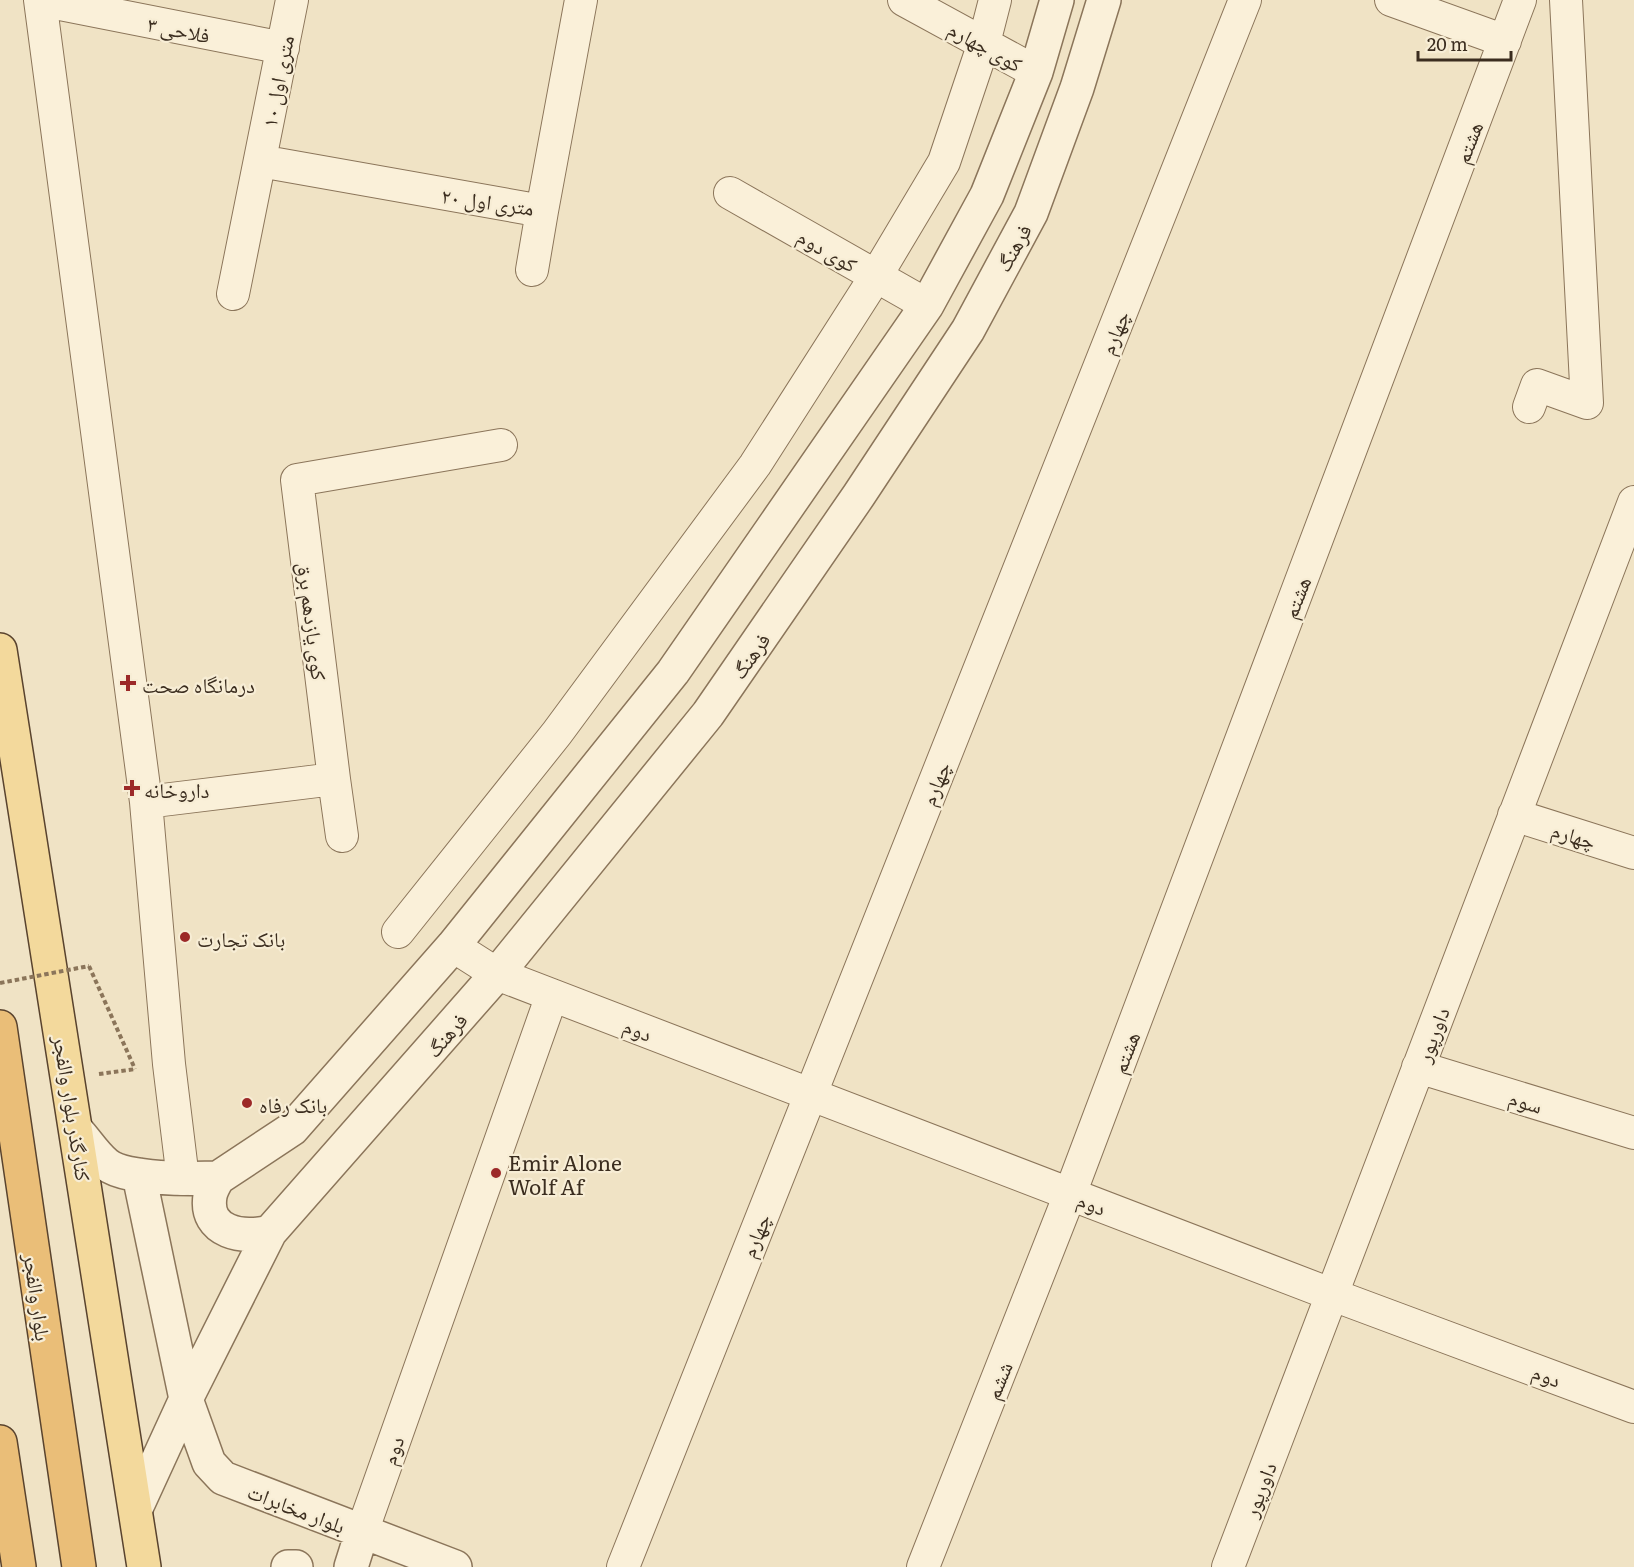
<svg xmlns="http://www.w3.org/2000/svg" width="1634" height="1567" viewBox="0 0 1634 1567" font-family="Literata,'Noto Naskh Arabic',serif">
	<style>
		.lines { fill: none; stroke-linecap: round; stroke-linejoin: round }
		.minor-casing { stroke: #8b755a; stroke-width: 34 }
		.tertiary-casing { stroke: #8b755a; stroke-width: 36 }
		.primary-casing { stroke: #59432e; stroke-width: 36 }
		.trunk-casing { stroke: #59432e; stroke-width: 36 }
		.path { stroke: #8b755a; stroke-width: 4; stroke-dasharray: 4.5 3; stroke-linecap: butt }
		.minor { stroke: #faf0d9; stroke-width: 32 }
		.tertiary { stroke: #faf0d9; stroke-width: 33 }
		.primary { stroke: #f3d99c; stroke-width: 33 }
		.trunk { stroke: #eabe78; stroke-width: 33 }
		.path-bridge { stroke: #8b755a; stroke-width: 4; stroke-dasharray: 4.5 3; stroke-linecap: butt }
		.poi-dot { fill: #9c2928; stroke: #f7edd5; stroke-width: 2 }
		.labels { text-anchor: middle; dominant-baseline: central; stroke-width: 4.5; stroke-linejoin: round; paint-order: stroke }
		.street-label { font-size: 21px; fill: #3b2d1f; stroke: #f7edd5 }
		.poi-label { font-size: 21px; fill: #3b2d1f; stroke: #f7edd5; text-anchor: start }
	</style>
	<rect width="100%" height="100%" fill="#f0e3c5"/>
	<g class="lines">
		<!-- minor casing -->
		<g class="minor-casing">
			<path id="minor" d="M40 0 146 802 169 1064 183 1179
				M40 0 283 48
				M904 0 1036 72
				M1391 0 1505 41
				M260 161 542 211 581 0
				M730 193 927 305
				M532 270 542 211
				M233 294 292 0
				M1529 407 1537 385 1587 403 1566 0
				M334 779 342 836
				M146 802 334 779 297 480 501 445
				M1514 815 1634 853
				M398 932 557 733 755 465 876 276 944 162 984 43 995 0
				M453 946 497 974 1333 1295 1634 1407
				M1418 1067 1634 1133
				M362 1532 552 995
				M623 1567 1245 0
				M923 1567 1070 1194 1520 0
				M1228 1567 1634 502"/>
		</g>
		<!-- tertiary casing -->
		<g class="tertiary-casing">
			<path id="tertiary" d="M78 1132C87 1142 95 1155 106 1164 126 1180 192 1179 218 1178
				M139 1175 186 1399 209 1463 223 1478 455 1567
				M218 1178 292 1129 453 946 673 672 927 305 987 195 1036 72 1057 0
				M218 1178C215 1183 211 1190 210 1196 204 1233 244 1239 270 1232
				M136 1508 186 1399 270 1232 497 974 708 714 859 495 968 330 1031 213 1077 88 1104 0
				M288 1567H296
				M351 1567 362 1532"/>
		</g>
		<!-- primary casing -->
		<g class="primary-casing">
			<path id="primary" d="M0 650 144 1567"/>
		</g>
		<!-- trunk casing -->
		<g class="trunk-casing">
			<path id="trunk" d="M0 1027 79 1567
				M0 1442 19 1567"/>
		</g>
		<!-- path -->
		<path class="path" d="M89 966 135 1069
			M99 1074 136 1069"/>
		<!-- minor -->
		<use href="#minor" class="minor"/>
		<!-- tertiary -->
		<use href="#tertiary" class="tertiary"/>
		<!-- primary -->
		<use href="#primary" class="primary"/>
		<!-- trunk -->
		<use href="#trunk" class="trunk"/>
		<!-- path-bridge -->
		<path class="path-bridge" d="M0 983 89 966"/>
	</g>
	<!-- markers -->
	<g class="poi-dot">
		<path d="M125 674h6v6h6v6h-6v6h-6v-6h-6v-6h6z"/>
		<path d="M129 779h6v6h6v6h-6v6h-6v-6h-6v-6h6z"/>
		<circle cx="185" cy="937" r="6"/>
		<circle cx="247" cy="1103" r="6"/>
		<circle cx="496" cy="1173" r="6"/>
	</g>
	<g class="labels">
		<!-- street labels -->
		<g class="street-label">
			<text transform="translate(179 28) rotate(11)">فلاحی ۳</text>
			<text transform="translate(986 45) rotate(29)">کوی چهارم</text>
			<text transform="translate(276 81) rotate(-79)">۱۰ متری اول</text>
			<text transform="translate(1467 142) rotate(-69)">هشتم</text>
			<text transform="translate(488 200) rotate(8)">۲۰ متری اول</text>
			<text transform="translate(1012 247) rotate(-61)">فرهنگ</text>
			<text transform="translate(828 249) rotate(30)">کوی دوم</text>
			<text transform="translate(1113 332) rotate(-68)">چهارم</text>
			<text transform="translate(1295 597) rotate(-69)">هشتم</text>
			<text transform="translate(314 621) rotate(83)">کوی یازدهم برق</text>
			<text transform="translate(749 655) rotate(-55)">فرهنگ</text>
			<text transform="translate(934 783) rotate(-68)">چهارم</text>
			<text transform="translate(1574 834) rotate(17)">چهارم</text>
			<text transform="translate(638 1028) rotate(21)">دوم</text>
			<text transform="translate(445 1034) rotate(-49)">فرهنگ</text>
			<text transform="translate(1431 1034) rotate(-69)">داورپور</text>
			<text transform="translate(1124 1052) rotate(-69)">هشتم</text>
			<text transform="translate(1526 1100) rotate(17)">سوم</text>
			<text transform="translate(74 1108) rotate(81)">کنارگذر بلوار والفجر</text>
			<text transform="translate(1092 1202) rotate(21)">دوم</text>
			<text transform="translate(754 1235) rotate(-68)">چهارم</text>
			<text transform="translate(39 1297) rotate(82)">بلوار والفجر</text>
			<text transform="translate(1547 1374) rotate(20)">دوم</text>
			<text transform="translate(997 1380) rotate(-68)">ششم</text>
			<text transform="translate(391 1450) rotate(-71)">دوم</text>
			<text transform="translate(1258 1489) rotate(-69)">داورپور</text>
			<text transform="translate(297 1507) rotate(21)">بلوار مخابرات</text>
		</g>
		<!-- poi labels -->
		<g class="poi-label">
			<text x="142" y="683">درمانگاه صحت</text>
			<text x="144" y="788">داروخانه</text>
			<text x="197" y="937">بانک تجارت</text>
			<text x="259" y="1103">بانک رفاه</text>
			<text x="508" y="1161">Emir Alone<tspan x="508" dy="24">Wolf Af</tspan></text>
		</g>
	</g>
	<!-- scale -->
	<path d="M1418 51v9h93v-9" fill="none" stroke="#3b2d1f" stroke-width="3"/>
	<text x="1427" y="51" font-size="18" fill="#3b2d1f" stroke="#f7edd5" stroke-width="4.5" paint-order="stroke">20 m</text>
</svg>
